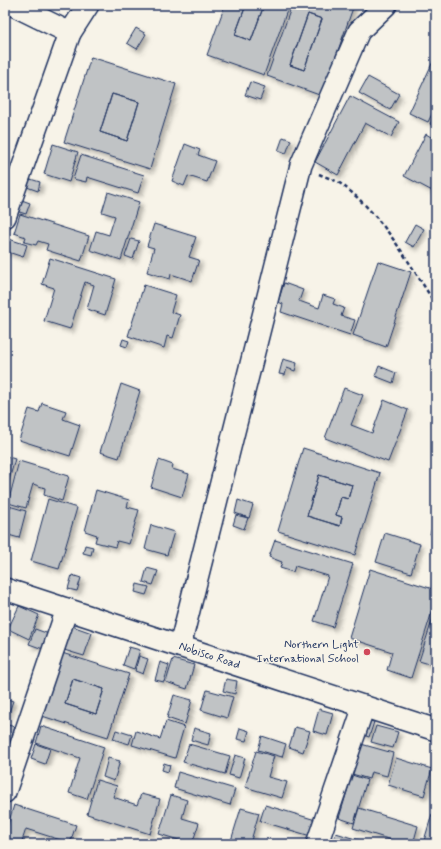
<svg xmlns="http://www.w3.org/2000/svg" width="441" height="849" viewBox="0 0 441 849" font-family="Mynerve,sans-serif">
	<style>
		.building { fill: #c0c3c5; stroke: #1b2f5e; fill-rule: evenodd; filter: url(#shadow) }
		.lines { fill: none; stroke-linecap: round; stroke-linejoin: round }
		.minor-casing { stroke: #1b2f5e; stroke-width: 24 }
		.path { stroke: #1b2f5e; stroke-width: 2.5; stroke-dasharray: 4 3; stroke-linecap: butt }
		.minor { stroke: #f7f3e8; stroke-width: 21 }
		.poi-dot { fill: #d1495b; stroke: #f7f3e8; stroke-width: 1.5 }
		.labels { text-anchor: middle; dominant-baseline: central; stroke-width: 3; stroke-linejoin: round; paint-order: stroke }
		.poi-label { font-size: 12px; fill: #1b2f5e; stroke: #f7f3e8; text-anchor: end }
		.street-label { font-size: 12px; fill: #1b2f5e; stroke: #f7f3e8 }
	</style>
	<defs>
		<filter id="shadow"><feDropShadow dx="3.5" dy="3.5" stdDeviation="2" flood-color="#0004"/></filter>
	</defs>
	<rect width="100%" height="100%" fill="#f7f3e8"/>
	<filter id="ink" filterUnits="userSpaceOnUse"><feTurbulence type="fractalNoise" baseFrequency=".025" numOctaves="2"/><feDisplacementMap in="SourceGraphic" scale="8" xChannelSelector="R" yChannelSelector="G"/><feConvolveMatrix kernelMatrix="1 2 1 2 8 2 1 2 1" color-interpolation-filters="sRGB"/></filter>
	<g filter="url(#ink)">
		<!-- building -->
		<path class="building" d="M225 5H246L235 35 251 41 264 5H289L264 75 207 55Z
			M246 5H264L251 41 235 35Z
			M292 5H354L322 96 267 76ZM308 14 322 19 304 70 290 65Z
			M308 14 322 19 304 70 290 65Z
			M136 28 146 34 137 49 127 43Z
			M436 55V106L428 122 409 113Z
			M91 57 176 84 150 169 64 142ZM112 94 139 102 127 141 100 132Z
			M368 77 399 94 390 110 359 93Z
			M250 82 265 87 260 100 245 95Z
			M112 94 139 102 127 141 100 132Z
			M350 96 399 122 391 137 365 123 338 175 315 162Z
			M436 112V127L430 124Z
			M426 134 436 140V193L404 176Z
			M283 137 291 140 286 154 278 151Z
			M53 144 78 152 69 182 44 174Z
			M185 144 200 150 198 155 215 161 207 182 188 176 184 186 172 181Z
			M81 155 144 175 138 193 87 177 86 182 73 179Z
			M27 178 40 182 38 191 24 186Z
			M108 192 139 202 121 260 90 250 96 231 109 235 115 216 102 212Z
			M19 199 30 203 26 214 16 211Z
			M20 214 89 236 81 261 46 250 48 244 38 241 36 245 24 242 26 237 14 233Z
			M154 224 196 237 189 257 199 260 192 281 171 274 170 279 147 272 154 248 147 246Z
			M415 224 424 229 414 247 405 242Z
			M9 239 27 245 23 257 5 251Z
			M131 239 139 241 133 259 125 256Z
			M50 258 116 279 105 315 87 309 94 285 85 282 70 329 44 321 54 288 42 284Z
			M378 261 411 272 386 347 353 335Z
			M284 283 303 290 299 301 319 308 323 295 335 299 333 304 344 308 341 316 355 320 350 335 281 312 283 304 278 302Z
			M144 285 176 295 171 312 180 315 173 338 167 336 164 348 128 336Z
			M123 339 129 341 127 347 121 345Z
			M283 359 297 363 295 371 287 368 285 375 279 374Z
			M379 366 396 373 393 383 375 376Z
			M121 384 140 391 119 458 100 452Z
			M344 388 363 395 351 425 372 433 384 400 408 410 388 462 325 438Z
			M42 403 66 411 63 419 80 425 70 456 19 440 29 409 39 412Z
			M303 448 380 473 355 555 278 531ZM319 475 352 485 348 499 341 497 336 515 342 517 340 526 307 516Z
			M5 456 15 459 5 494Z
			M159 460 173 465 172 469 189 474 182 497 151 487Z
			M19 461 69 476 62 501 44 495 45 488 33 484 26 508 8 503Z
			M319 475 352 485 348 499 341 497 336 515 342 517 340 526 307 516Z
			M96 490 129 500 127 507 139 510 129 544 117 541 115 547 95 542 97 535 85 531Z
			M48 499 77 508 59 569 31 561Z
			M238 500 253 505 249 518 235 513Z
			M9 506 26 511 19 538 5 534V519Z
			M236 515 248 518 244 529 233 525Z
			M436 515V536L430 534Z
			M151 525 174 532 167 555 145 549Z
			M385 533 420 544 411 573 376 562Z
			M275 540 353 564 333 627 314 621 328 576 295 566 293 572 280 568 282 562 269 557Z
			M85 545 93 547 91 555 83 553Z
			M147 568 158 571 153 585 143 582Z
			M370 569 436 590V599L411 678 387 670 392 652 349 638Z
			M72 575 81 578 77 591 68 589Z
			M137 584 149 587 146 595 135 592Z
			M19 606 39 615 29 639 8 629Z
			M436 608V666L419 661Z
			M72 626 92 633 84 656 64 650Z
			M35 629 49 634 43 649 29 644Z
			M129 647 140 650 134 669 123 665Z
			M62 653 129 674 108 737 42 716ZM73 679 104 689 96 714 65 704Z
			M139 656 148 659 143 674 135 671Z
			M173 659 194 665 187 689 166 682Z
			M160 662 169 665 164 682 155 680Z
			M73 679 104 689 96 714 65 704Z
			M226 679 237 681 235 694 223 691Z
			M207 690 233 697 227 718 201 710Z
			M174 695 192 700 185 724 167 718Z
			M5 698 13 701 7 718 5 717Z
			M319 709 333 713 327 735 313 731Z
			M366 720 374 722 369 737 361 734Z
			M166 721 184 727 175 758 132 745 136 731 160 739Z
			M5 724 15 727 10 745 5 744Z
			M41 726 104 747 87 799 69 793 80 758 36 743Z
			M376 726 398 732 393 748 371 742Z
			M295 727 310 731 303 752 289 747Z
			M194 728 211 733 208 745 191 740Z
			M240 728 249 731 246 741 237 739Z
			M116 730 132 735 129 744 113 739Z
			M262 736 286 744 282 757 258 750Z
			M36 744 50 749 45 764 31 759Z
			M189 744 230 756 225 774 183 762Z
			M361 744 393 753 387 776 371 772 369 779 352 774Z
			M256 751 274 756 268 777 287 782 282 798 245 787Z
			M235 755 245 758 239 778 229 775Z
			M108 758 120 761 114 781 103 777Z
			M396 758 432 769 424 796 388 785Z
			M164 763 170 765 168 772 162 770Z
			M178 772 235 789 230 805 174 788Z
			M352 775 367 780 354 823 339 818Z
			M97 780 117 786 113 797 137 805 141 794 160 799 150 834 87 814Z
			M171 795 187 800 182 818 199 823 192 844 159 834Z
			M14 805 76 825 70 843 26 829 21 844H5V834Z
			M265 805 319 821 314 837 260 821Z
			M241 808 259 813 250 844H230Z
			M359 808 418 826 413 844H404L353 828Z
			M432 814 436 815V844H423Z
			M336 833 371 844H332Z"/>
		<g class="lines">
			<!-- minor casing -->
			<g class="minor-casing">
				<g id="minor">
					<path d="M13 5 70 33"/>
					<path d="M5 217 70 33 88 5"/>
					<path id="s1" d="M5 589 436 730"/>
					<path d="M180 646 301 165 359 31 386 5"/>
					<path d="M5 792 67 609"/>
					<path d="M317 844 364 706"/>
				</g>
			</g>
			<!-- path -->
			<path class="path" d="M319 174C326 177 335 180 341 184 382 214 409 263 436 305"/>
			<!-- minor -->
			<use href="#minor" class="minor"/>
		</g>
	</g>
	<!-- markers -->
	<circle class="poi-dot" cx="367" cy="652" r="4"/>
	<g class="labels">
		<!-- poi labels -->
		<g class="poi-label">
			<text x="359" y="645">Northern Light<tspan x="359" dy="14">International School</tspan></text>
		</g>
		<!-- street labels -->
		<g class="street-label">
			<text stroke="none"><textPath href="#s1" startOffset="215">Nobisco Road</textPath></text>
		</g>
	</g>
	<!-- margin -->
	<rect width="441" height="849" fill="none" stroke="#f7f3e8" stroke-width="20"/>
	<rect x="10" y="10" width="421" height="829" fill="none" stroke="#1b2f5e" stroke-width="1.5" filter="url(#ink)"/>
</svg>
